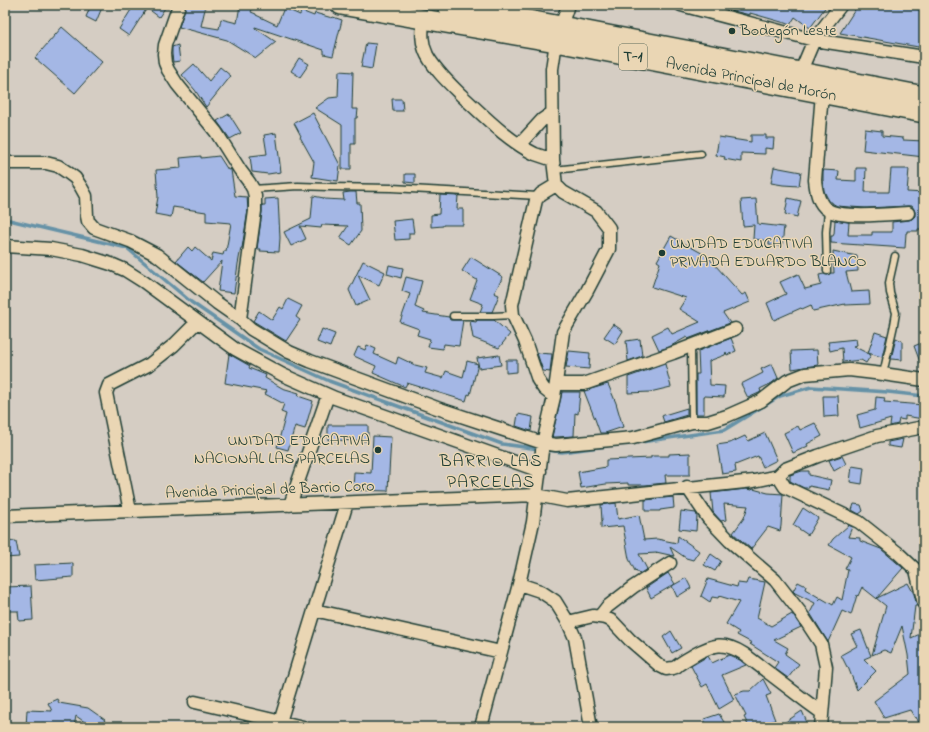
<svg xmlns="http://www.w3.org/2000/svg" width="929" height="732" viewBox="0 0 929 732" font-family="'Indie Flower',sans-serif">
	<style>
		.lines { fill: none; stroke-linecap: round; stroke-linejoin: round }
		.stream { stroke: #6692a7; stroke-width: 3.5 }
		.building { fill: #a4b7e5; stroke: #1f3d34 }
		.lane-casing { stroke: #1f3d34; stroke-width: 9 }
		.street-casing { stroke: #1f3d34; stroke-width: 15 }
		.primary-casing { stroke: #1f3d34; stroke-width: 22 }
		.lane { stroke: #ead6b4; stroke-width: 6 }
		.street { stroke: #ead6b4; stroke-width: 12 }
		.primary { stroke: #ead6b4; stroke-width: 19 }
		.poi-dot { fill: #1f3d34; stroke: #ead6b4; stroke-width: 1.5 }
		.labels { text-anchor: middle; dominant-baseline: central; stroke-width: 3; stroke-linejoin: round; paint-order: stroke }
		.shield { fill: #ead6b4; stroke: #5c6b5a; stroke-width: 1 }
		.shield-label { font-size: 15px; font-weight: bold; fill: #1f3d34 }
		.poi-label { font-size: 16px; fill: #1f3d34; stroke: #ead6b4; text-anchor: start }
		.street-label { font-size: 16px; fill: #1f3d34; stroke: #ead6b4 }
		.quarter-label { font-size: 18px; letter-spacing: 1px; fill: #1f3d34; stroke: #ead6b4 }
	</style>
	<rect width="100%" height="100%" fill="#d5cdc3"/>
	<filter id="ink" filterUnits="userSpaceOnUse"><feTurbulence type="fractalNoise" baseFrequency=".025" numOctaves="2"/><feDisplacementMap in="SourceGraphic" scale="8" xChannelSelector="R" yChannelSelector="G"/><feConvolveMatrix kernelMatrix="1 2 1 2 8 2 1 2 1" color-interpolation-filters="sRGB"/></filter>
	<g filter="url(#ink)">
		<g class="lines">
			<!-- stream -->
			<path class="stream" d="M5 219 127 248 191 302 259 349 329 381 502 444 562 452 607 446
				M641 442 724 430 780 396 811 387 888 392 924 396"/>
		</g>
		<!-- building -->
		<path class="building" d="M91 5H103L96 22 86 17Z
			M134 5H167L159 17 147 8 129 36 119 29Z
			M186 5H206L201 26 219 29 221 19 237 23 240 5H254L251 12 256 14V15L277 25 284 8 300 15 301 11 314 16 315 13 332 18 333 17 342 20 333 56 324 54V50L255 27V28L276 42 256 58 227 40 179 27Z
			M718 5H827L810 28 795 17 790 25 785 23 750 13V15L717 7Z
			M858 5H905L924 11V48L840 33Z
			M62 27 102 62 75 93 35 58Z
			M366 43 376 44 372 69 361 67Z
			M178 45 180 61 173 62 172 54V47Z
			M299 58 309 64 300 77 291 71Z
			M194 64 209 81 220 67 231 76 206 107 195 90 182 75Z
			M339 71 353 72 352 109H358L357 118H355V144H351V169H342V125L315 108 329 98 338 97Z
			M392 99H402L403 111H393Z
			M313 113 340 165 338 181 312 177 314 162 300 137 301 136 294 123Z
			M229 114 241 133 230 139 217 121Z
			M865 129 882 131V136L903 138V140L924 141V157L863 150Z
			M276 133 281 172 268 174 252 172 250 156 267 154 264 135Z
			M751 135H766V138H774L773 149 765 148V154L741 153V162L724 159 725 157 716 155 719 137 751 142Z
			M201 156V158L219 156 228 170 231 169V170L235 196 247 197 248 210 242 248H241L238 264 234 293 218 291 222 261 203 282 176 261 188 247 192 251 195 247 211 261 213 253 223 255 224 251H226L231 223 206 221V212L173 207 171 217 155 214 158 197 156 170 181 168 180 158Z
			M774 167 801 172 799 186 783 185 771 183Z
			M856 168H866L865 192H889L891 169H909L907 192 924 193V229H918V231H907V233H906L905 248 831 243V236H833L834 234 835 220 849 222 848 235H872V232H892V222L909 220 912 219 915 216V212L914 209 912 206H908L866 208 850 207 837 206 832 203V202H830L827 197 824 191 823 180V170L839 171 838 180 856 181Z
			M405 174H415V183L405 182Z
			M350 192H356L357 203H360L361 231 351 245 340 238 348 226 322 225 321 228 300 226 306 239 291 246 284 232 311 219 313 196 324 198V199L344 200 343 193Z
			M440 195 458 196 457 209H463V225H443V226L431 227V215L439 214Z
			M278 198 280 238 279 252 260 251 261 249H257L262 212V205H265V199Z
			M788 198 801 201 797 217 785 214Z
			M756 199 758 224 784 227 782 246 769 245V241L753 239 754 225 743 226 741 200Z
			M412 219 414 233H409V239L395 240 393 221Z
			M671 236 707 256 742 295 746 293 750 302 723 313 730 323 688 339 687 337 669 347 659 350 652 335 668 327 672 334 700 322 679 309 686 298 652 287 660 263 657 261Z
			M833 251 857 256 858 271 846 272 851 292 869 291 870 304 845 305V304L813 311 811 305 802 309 801 308 774 320 767 303 786 294 780 282 798 274 805 289 821 285 819 275 824 274 828 275 831 273H834Z
			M471 257 503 277 494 293 499 295 492 312H480L483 304 470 299 477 280 462 271Z
			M363 261 385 272 379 285 358 275 370 300 356 306 349 290Z
			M389 265 403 268 401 278 387 274Z
			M406 277 422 281 415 307 424 311 423 313 449 317 450 320H463L459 346 444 344 443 349 428 347 430 339 417 335 419 329 400 322 410 294 402 291Z
			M288 299 302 306 296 317 300 320 286 341 253 321 259 311 272 320 280 307 283 309Z
			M477 320H494L510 334 499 348 473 338 470 321 476 322Z
			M613 324 623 331 615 344 604 337Z
			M322 329 335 334 330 347 317 342Z
			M875 332 887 336 882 357 868 353Z
			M731 338 736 351 727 355 726 352 725 355 709 361 710 385 725 386 724 397 704 396V414H696V374H699L698 351Z
			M896 338 902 341V360L891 359Z
			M640 339 642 356 628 361 626 341Z
			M856 339 857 345 853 346 871 355 866 363 861 360 843 362 842 348 830 351 828 342Z
			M924 342V370H923L914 346Z
			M367 345 376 349 374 354 396 364 398 357 415 365 427 368 425 373 443 378 446 371 463 377 467 361 478 364 470 395 468 394 466 401 407 383 405 387 373 373 376 366 354 356 358 347 365 350Z
			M817 350 818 365 792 369 791 351Z
			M569 351 590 353 589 369 566 367Z
			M537 353 552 354 550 372 543 371Z
			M229 354 250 366 249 368 266 375 265 378 282 388 299 393 298 396 313 401 305 429 295 426 288 450 277 447 286 414 281 412 284 404 265 394 267 391 225 383Z
			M499 355 501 365 479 368 477 358Z
			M506 360H517V372L506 373Z
			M665 364 671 387 650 392 628 393V377Z
			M772 364 778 378 772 383 760 389 761 392 759 393 748 398 741 384 763 373 761 369Z
			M608 384 616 403 623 427 605 433H600L595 419 584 391Z
			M562 392H580L578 414 575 413 574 436 556 437H552Z
			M823 396H838L839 416 824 417Z
			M876 397 885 398 884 402 924 405 923 419 905 416V420L899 419 898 424 890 426 891 419 860 428 857 415 875 410Z
			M687 408V415L664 422 662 416 664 415Z
			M518 414 533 417 531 431 516 426Z
			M815 423 822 436 807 444 808 446 793 453 784 433 798 426 800 430Z
			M328 425H368V441L328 440Z
			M765 433 777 460 763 467 758 456 735 465 736 472 722 474 717 445 730 443 745 436 748 441Z
			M373 436 391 437 388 491 353 490 354 472 371 473Z
			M903 439 901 448 888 446V442Z
			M690 453V475H665L666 483 645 485H628V483L606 484 581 488 578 472 606 467V460L651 458V456H669V454Z
			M842 456 846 464 834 471 829 460Z
			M852 466 864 468 862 484 850 482Z
			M802 471H809V475L831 480 829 490 809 486V488H804L790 481V475Z
			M746 489 752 490 753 489 768 493 783 494 781 526 780 531 768 527 751 549 733 533 744 518 748 506 724 504 726 520 721 521 713 512 711 493Z
			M673 497 674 508 660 510V511H645V500Z
			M616 503 618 519 639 515 644 540 657 539 677 543 678 536 699 551 693 560 686 558 670 547 674 556 656 552 657 553 639 554 647 569 639 574 636 570 635 571 629 559 623 526 601 528V522L602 521 601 505Z
			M854 504 861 505 863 511 859 514 852 510Z
			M803 508 818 518 808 535 793 525Z
			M681 511 696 513 697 516 696 531 679 529Z
			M849 525 852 527 848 537 860 538V541L881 549 903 568 877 598 908 583 914 594 917 606H915L911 638 920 634 924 647V727H921L916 717 915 718 910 710 884 718 874 701 910 674 908 655 902 626 891 653 884 650 872 655 886 606 862 587 858 596 857 595 851 615 842 611 828 642 810 613 815 603 795 593 793 591 798 582 806 586 805 589 820 598 819 600 821 598 833 605 837 597 842 600 848 570 845 569 851 557 829 545 833 539Z
			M16 541 19 557 5 558V542Z
			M711 554 721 561 715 571 704 565Z
			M73 563V577L35 580 34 565Z
			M668 573 675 584 651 598 646 588Z
			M686 578 691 588 677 597 672 586Z
			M708 579 737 587 738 583 746 584 748 579 765 582 757 618 771 626 792 614 801 627 774 640 788 648 785 654 799 664 788 678 774 668 778 662 750 644 752 643 737 635 739 632 726 624 739 602 719 596 718 598 712 597 710 602 701 596Z
			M31 586 33 620 19 621 18 611H5V587Z
			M861 630 871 656 864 659 876 671 857 690 848 667H847L841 655 857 646 851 634Z
			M671 631 681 648 672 653 663 637Z
			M729 655 740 660 746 665 722 675 734 700 719 709 707 684 702 687 691 666 708 656 712 663Z
			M763 679 771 694 766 696 775 720 758 727H749L744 717 746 716 735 694 744 691H750Z
			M57 699 59 703 88 708 105 720 100 727H92L76 716 74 727H62L42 723 41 727H26L27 710 52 711 48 703Z
			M802 711 809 727H778Z
			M719 714 727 727H707L704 719Z"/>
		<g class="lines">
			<!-- lane casing -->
			<g class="lane-casing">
				<path id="lane" d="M554 170 701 154
					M253 189 298 186 329 187 392 188 538 196
					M827 271 826 232 828 211
					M453 316H493L513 315
					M691 346 692 422
					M883 374 894 325 896 313 890 293 889 283 895 256"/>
			</g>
			<!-- street casing -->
			<g class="street-casing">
				<path id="street" d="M179 5 165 45 164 54 165 63 168 70 177 84 216 132 240 170 249 182 253 189 255 196V211L240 319
					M681 5 814 40 924 57
					M423 19C422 32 421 43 427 55 435 70 449 83 461 95 484 116 507 140 535 154 541 156 547 158 553 160
					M800 73 814 40 841 5
					M822 93 815 180C816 190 818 204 828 210 841 219 891 214 908 213
					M520 144 542 120 552 113
					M5 163H46L58 166 67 172 75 178 81 187 86 196 87 216 88 221 94 228 130 241 157 255 217 303 240 319 251 329 289 352 310 361 437 408 543 443 556 445 633 438 692 422H708L727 416 761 401 787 381 805 374 849 370 883 374 924 380
					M5 246 51 249 82 255 111 264 125 270 144 282 235 349 283 375 335 398 540 471
					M556 384H584L673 353 735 329
					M554 397 544 389 538 380 525 341 513 315 512 305 536 200 541 194 556 185
					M778 476 785 487 859 522 898 553 916 570 924 604
					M687 487 708 518 730 541 775 580 800 612 821 644 826 667 821 727
					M290 505 328 395
					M130 511 106 393 109 385 150 364 174 345 197 322
					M5 516 536 495 567 501 754 481 778 476 785 469 818 456 877 436 924 427
					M519 584 540 591 555 601 568 622 575 638 591 727
					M314 610 501 652
					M600 616 607 607 633 587 670 563
					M568 622 593 616 606 618 612 621 630 640 660 666 666 669 673 668 676 667C681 662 688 659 694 655 713 644 724 641 744 654L807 702 822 713
					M195 702 303 727
					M280 722 347 503
					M481 727 519 584 533 522 543 443 554 397 563 332 587 291 609 249V228L596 211 563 192 556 185 553 160 552 69 556 42 568 5"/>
			</g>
			<!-- primary casing -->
			<g class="primary-casing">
				<path id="primary" d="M341 5 556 42 924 113
					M447 5 561 26 924 96"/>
			</g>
			<!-- lane -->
			<use href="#lane" class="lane"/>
			<!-- street -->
			<use href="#street" class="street"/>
			<!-- primary -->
			<use href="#primary" class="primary"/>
		</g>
	</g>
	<!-- markers -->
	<g class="poi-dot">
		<circle cx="732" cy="31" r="4"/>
		<circle cx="662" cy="253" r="4"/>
		<circle cx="378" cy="450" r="4"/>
	</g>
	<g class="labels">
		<!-- shield labels -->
		<rect class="shield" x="619" y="44" width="28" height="26" rx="3"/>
		<g class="shield-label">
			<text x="633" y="57">T-1</text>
		</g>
		<!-- poi labels -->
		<g class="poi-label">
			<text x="740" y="31">Bodegón Leste</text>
			<text x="670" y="244">UNIDAD EDUCATIVA<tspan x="670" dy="18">PRIVADA EDUARDO BLANCO</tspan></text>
			<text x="370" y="441" text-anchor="end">UNIDAD EDUCATIVA<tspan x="370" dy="18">NACIONAL LAS PARCELAS</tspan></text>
		</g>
		<!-- street labels -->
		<g class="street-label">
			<text transform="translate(751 80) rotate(11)">Avenida Principal de Morón</text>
			<text transform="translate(270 490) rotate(-2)">Avenida Principal de Barrio Coro</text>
		</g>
		<!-- quarter labels -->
		<g class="quarter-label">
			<text x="491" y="462">BARRIO LAS<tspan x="491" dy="21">PARCELAS</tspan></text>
		</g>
	</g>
	<!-- margin -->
	<rect width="929" height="732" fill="none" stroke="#ead6b4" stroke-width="20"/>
	<rect x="10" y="10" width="909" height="712" fill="none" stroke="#1f3d34" stroke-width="1.5" filter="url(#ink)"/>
</svg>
